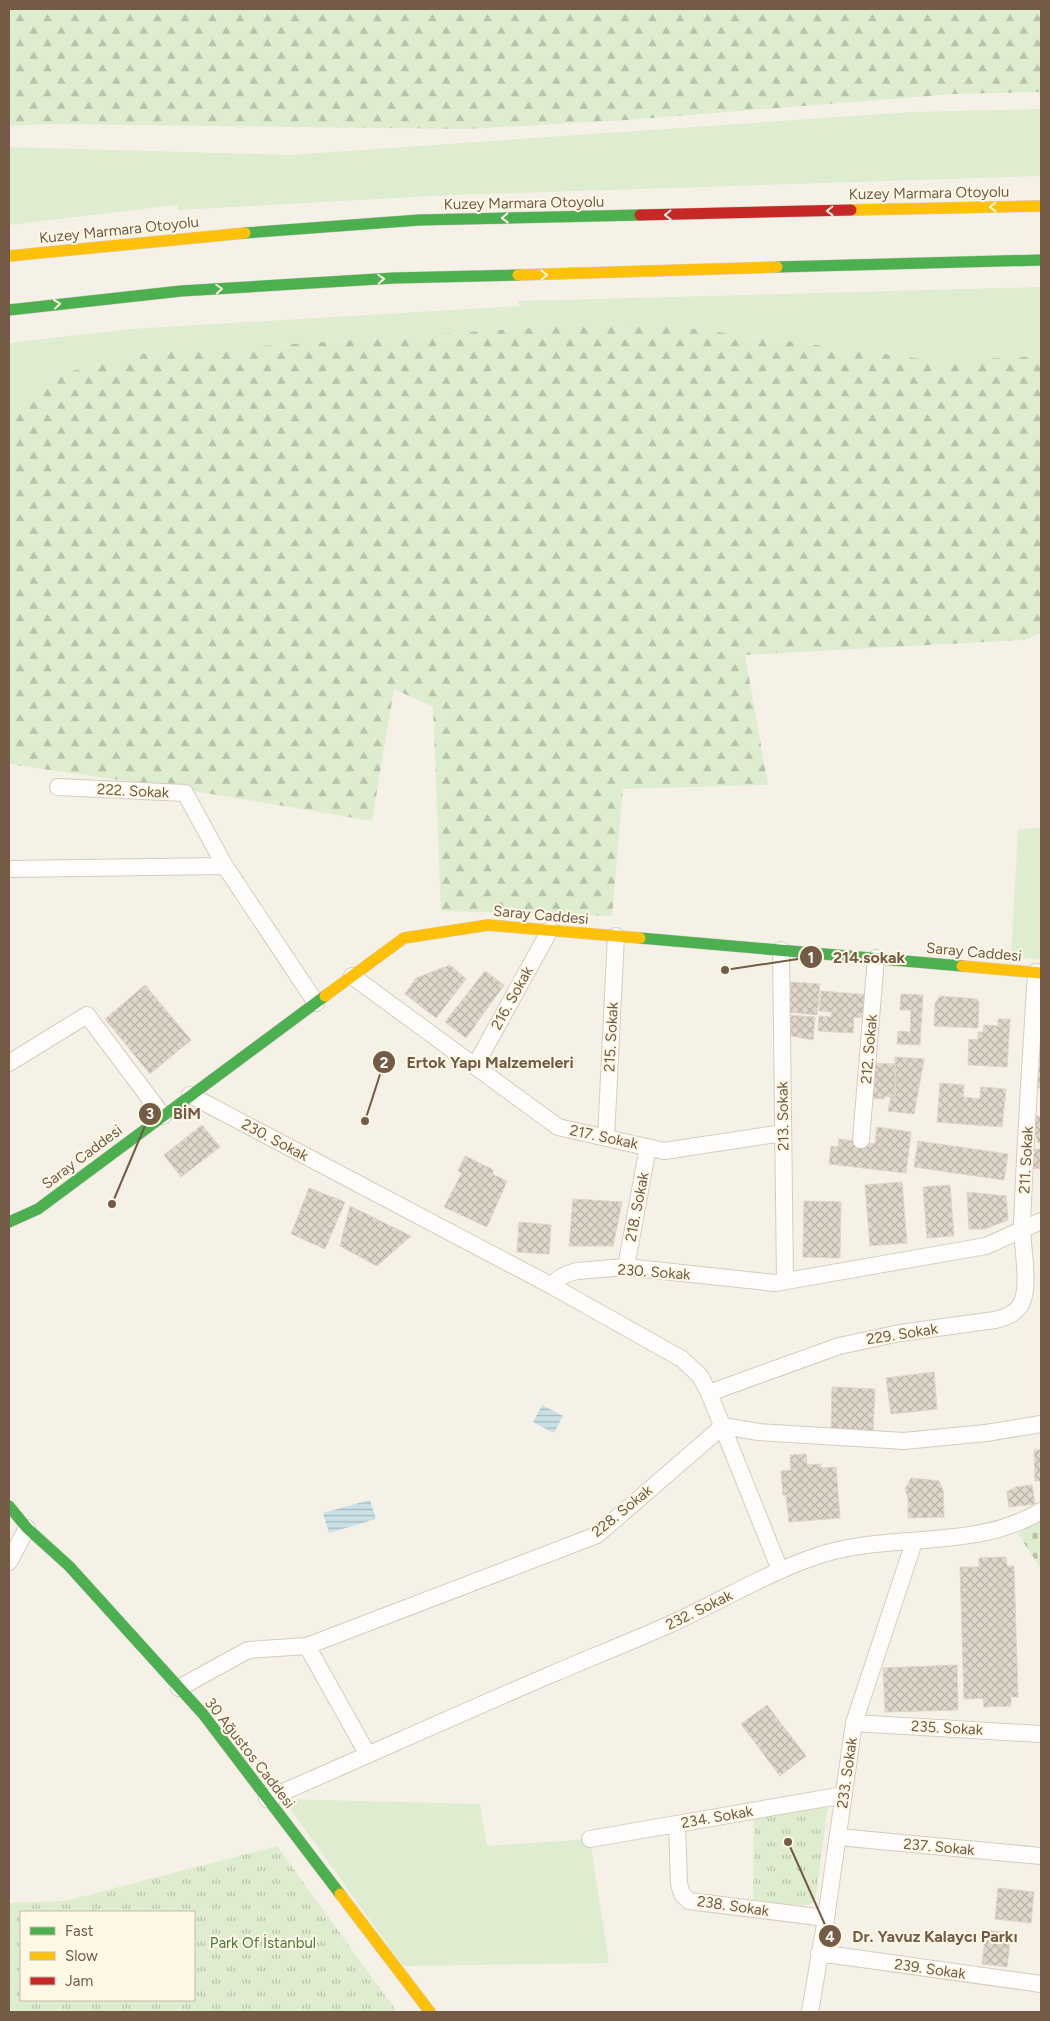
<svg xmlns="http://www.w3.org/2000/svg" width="1050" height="2021" viewBox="0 0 1050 2021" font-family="Figtree,sans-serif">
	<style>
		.green { fill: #deedd0 }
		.forest { fill: url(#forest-firs) }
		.cemetery { fill: url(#cemetery-stones) }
		.park { fill: url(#park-tufts); fill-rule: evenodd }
		.water { fill: url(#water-rules) }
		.building { fill: url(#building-cross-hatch); stroke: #dfd5c8 }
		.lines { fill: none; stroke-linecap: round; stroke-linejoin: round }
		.street-casing { stroke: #d5ccc1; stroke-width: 18 }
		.fast-casing { stroke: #d6cdc3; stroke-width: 12 }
		.slow-casing { stroke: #d6cdc3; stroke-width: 12 }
		.jam-casing { stroke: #d6cdc3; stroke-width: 12 }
		.street { stroke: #fefdfb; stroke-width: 16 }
		.fast { stroke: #4caf50; stroke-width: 11 }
		.slow { stroke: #ffc107; stroke-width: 11 }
		.jam { stroke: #c62828; stroke-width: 11 }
		.oneway { stroke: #fff8e6 }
		.labels { text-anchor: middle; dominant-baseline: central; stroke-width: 4; stroke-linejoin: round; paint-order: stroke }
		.street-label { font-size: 15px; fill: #735b46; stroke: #fff8e6 }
		.park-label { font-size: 15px; fill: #497a3e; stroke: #fff8e6 }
		.leader { fill: none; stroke: #735b46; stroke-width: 2 }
		.callout-dot { fill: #735b46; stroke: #fff8e6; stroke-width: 2 }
		.mark-label { font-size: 15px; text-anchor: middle; font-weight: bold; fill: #fff }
		.callout-label { font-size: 16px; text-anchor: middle; font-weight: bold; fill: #735b46; stroke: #fff8e6; stroke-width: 4; stroke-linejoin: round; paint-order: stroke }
	</style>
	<defs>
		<pattern id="forest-firs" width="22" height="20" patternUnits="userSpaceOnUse" patternTransform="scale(1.25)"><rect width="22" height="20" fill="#deedd0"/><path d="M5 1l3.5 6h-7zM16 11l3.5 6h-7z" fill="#b8c3ab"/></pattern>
		<pattern id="cemetery-stones" width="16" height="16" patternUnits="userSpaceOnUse" patternTransform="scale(1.25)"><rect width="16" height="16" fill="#deedd0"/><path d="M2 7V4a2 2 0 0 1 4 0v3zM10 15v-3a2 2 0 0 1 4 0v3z" fill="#b8c3ab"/></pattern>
		<pattern id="park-tufts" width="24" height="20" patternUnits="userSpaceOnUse" patternTransform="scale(1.25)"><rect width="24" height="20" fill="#deedd0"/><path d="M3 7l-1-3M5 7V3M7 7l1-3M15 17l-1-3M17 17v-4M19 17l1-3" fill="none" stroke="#b8c3ab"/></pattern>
		<pattern id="water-rules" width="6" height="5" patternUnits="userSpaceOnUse" patternTransform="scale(1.25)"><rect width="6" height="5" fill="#c8e0e6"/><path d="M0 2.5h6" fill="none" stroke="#a7b9bc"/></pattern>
		<pattern id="building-cross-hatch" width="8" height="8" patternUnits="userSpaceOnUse" patternTransform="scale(1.25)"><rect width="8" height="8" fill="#e0d7cb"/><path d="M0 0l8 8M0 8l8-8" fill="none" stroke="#bab1a7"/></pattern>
	</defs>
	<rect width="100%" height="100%" fill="#f6f1e6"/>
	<!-- green -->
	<path class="green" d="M1041 109V176L451 195 178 210 177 205 9 225V147L289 155 911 112Z
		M1041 287V356L938 361 634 321 141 354 56 375 9 407V343L131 329 520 306 518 301Z
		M1041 827V960L1011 956 1018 830Z
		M283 1799 480 1804 487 1846 590 1839 609 1963 403 1966Z"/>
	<!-- forest -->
	<path class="forest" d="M9 9H1041V92L954 94 627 120 468 129 50 124 9 126Z
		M634 321 938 361 1041 356V633L1024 640 745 655 768 785 623 789 612 916 441 911 433 707 394 689 372 821 188 790 9 764V407L56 375 141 354Z"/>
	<!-- cemetery -->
	<path class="cemetery" d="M1041 1517V1569L1018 1534Z"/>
	<!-- park -->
	<path class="park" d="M828 1804 816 1898 813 1903 803 1906 753 1901 754 1815Z
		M277 1846 397 2012H9V1903L65 1901ZM21 1912H194V2000H21Z"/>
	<!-- water -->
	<path class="water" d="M542 1405 563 1416 554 1433 533 1422Z
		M370 1500 376 1519 329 1533 323 1513Z"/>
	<!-- building -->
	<path class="building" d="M450 965 466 979 436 1018 405 994 416 978Z
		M485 971 504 985 466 1038 445 1022Z
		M791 982 820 984 817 1015 789 1012Z
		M145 985 191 1040 150 1074 105 1019Z
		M821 991 870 995 868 1018 854 1017 853 1033 818 1031 819 1016 831 1017 832 1012 819 1011Z
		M901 994 923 995 920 1045 897 1044 898 1031 910 1032 911 1010H900Z
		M940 996 977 999 979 1003 978 1028 934 1026 935 1003Z
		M789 1015 815 1017 813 1040 787 1035Z
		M998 1019H1010L1007 1067 968 1065 969 1039 978 1040V1032H983L984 1025 998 1026Z
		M1038 1056H1041V1088H1037Z
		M895 1057 924 1059 914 1114 888 1111 891 1097 895 1098Z
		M870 1063 895 1064V1098L884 1096V1099L867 1098Z
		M940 1083 964 1085 963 1097 980 1099 981 1087 1006 1089 1002 1127 937 1122Z
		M1036 1116 1041 1117V1143H1038L1035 1133Z
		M202 1125 220 1147 181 1177 164 1155Z
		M877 1127 911 1132 906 1173 829 1164 831 1146 838 1147 839 1139 875 1144Z
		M918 1141 1008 1154 1004 1180 914 1167Z
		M1034 1149H1041V1169L1032 1168Z
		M465 1156 494 1170 492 1174 507 1181 487 1227 444 1207 462 1173 458 1171Z
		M902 1182 907 1243 870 1246 865 1185Z
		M950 1185 954 1236 927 1238 923 1187Z
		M309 1188 345 1202 325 1249 291 1234Z
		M967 1192 1006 1196 1008 1220 985 1229H969Z
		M573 1199 622 1202 613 1246H569Z
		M804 1201 841 1202 840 1258 803 1257Z
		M350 1206 411 1236 377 1266 340 1246Z
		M519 1222 551 1225 549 1254 517 1252Z
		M934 1372 937 1409 891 1414 886 1378Z
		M832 1387 875 1389 873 1432 831 1431Z
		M1034 1450H1041V1481H1035Z
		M806 1454 807 1465 821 1464V1468L836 1467 840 1518 789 1522 786 1495H783L781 1471 791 1470 790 1455Z
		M911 1478 939 1481 943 1490 944 1517 908 1518V1499L905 1489Z
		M1032 1485 1035 1504 1009 1507 1007 1492 1015 1487Z
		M1006 1557 1007 1566H1014L1018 1697H1011V1706L984 1707 983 1698 964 1699 960 1567H979V1558Z
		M957 1665 958 1710 885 1712 883 1668Z
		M767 1705 806 1756 780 1776 741 1724Z
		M998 1888 1034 1892 1031 1923 995 1919Z
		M986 1930 1011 1933 1007 1967 982 1964Z"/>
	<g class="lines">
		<!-- street casing -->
		<g class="street-casing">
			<path id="street" d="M58 787 185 793 225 866
				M9 869 225 866 316 1003
				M781 950 785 1281
				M352 976 558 1127 664 1151 783 1133
				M9 1063 87 1015 163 1116
				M475 1066 550 930
				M190 1095 552 1286 558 1279 567 1274 577 1271 626 1267 775 1283 986 1246 1041 1221
				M606 1138 616 936
				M861 1140 876 958
				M626 1267 648 1147
				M552 1286 682 1359 700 1376 709 1393 780 1570
				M709 1393 839 1346 900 1333 995 1320C1007 1317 1017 1313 1022 1302 1030 1284 1022 1246 1022 1226 1025 1142 1031 1057 1036 972
				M9 1562 27 1528
				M307 1646 368 1755
				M179 1688 248 1650 307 1646 597 1535 723 1426 759 1432 904 1441 986 1433 1041 1424
				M854 1723 1041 1734
				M267 1799C362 1758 456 1715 550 1675 589 1658 628 1643 666 1626 716 1604 762 1575 814 1557 887 1531 973 1552 1041 1511
				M677 1824 679 1884 682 1894 689 1901 826 1918
				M838 1837 1041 1856
				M590 1839 844 1795
				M819 1953 1041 1984
				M810 2012 826 1918 854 1723 914 1542"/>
		</g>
		<!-- fast casing -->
		<g class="fast-casing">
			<path id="fast" d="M245 233 419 220 640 215
				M777 267 1041 260
				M9 310 181 291 394 278 518 275
				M640 938 962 966
				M9 1222 38 1209 325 996
				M9 1506 27 1528 69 1566 203 1714 340 1894"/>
		</g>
		<!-- slow casing -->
		<g class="slow-casing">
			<path id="slow" d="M851 210 1041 206
				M9 256 245 233
				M518 275 777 267
				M962 966 1041 973
				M325 996 404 938 488 925 640 938
				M340 1894 430 2012"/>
		</g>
		<!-- jam casing -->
		<g class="jam-casing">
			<path id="jam" d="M640 215 851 210"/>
		</g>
		<!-- street -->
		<use href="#street" class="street"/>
		<!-- fast -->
		<use href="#fast" class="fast"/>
		<!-- slow -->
		<use href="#slow" class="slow"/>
		<!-- jam -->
		<use href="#jam" class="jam"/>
	</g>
	<!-- one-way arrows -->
	<defs><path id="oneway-chevron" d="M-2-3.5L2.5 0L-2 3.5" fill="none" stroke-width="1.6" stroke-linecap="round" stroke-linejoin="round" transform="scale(1.25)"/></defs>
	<g class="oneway">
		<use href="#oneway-chevron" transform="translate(993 207) rotate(179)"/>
		<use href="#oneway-chevron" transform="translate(830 211) rotate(179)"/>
		<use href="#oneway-chevron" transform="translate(668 215) rotate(179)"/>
		<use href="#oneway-chevron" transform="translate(505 218) rotate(179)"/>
		<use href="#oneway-chevron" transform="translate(544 275) rotate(-1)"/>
		<use href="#oneway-chevron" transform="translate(381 279) rotate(-3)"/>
		<use href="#oneway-chevron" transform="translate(219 289) rotate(-3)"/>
		<use href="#oneway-chevron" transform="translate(57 304) rotate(-6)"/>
	</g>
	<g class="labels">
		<!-- street labels -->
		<g class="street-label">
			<text transform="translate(929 193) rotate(-1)">Kuzey Marmara Otoyolu</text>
			<text transform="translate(524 203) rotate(-1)">Kuzey Marmara Otoyolu</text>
			<text transform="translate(119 230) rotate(-6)">Kuzey Marmara Otoyolu</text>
			<text transform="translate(133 791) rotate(3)">222. Sokak</text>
			<text transform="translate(541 915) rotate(5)">Saray Caddesi</text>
			<text transform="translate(974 952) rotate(5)">Saray Caddesi</text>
			<text transform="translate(512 998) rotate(-61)">216. Sokak</text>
			<text transform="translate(611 1037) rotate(-87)">215. Sokak</text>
			<text transform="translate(869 1049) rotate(-85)">212. Sokak</text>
			<text transform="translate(783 1116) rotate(-91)">213. Sokak</text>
			<text transform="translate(604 1137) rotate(12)">217. Sokak</text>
			<text transform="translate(275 1140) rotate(28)">230. Sokak</text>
			<text transform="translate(82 1157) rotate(-37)">Saray Caddesi</text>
			<text transform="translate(1026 1160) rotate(-87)">211. Sokak</text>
			<text transform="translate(637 1207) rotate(-79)">218. Sokak</text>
			<text transform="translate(654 1272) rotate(4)">230. Sokak</text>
			<text transform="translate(902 1334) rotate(-9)">229. Sokak</text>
			<text transform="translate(622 1511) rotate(-39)">228. Sokak</text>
			<text transform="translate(699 1610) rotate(-26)">232. Sokak</text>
			<text transform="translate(947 1728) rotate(3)">235. Sokak</text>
			<text transform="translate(250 1753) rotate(52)">30 Ağustos Caddesi</text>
			<text transform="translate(847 1773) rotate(-82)">233. Sokak</text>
			<text transform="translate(717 1817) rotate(-10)">234. Sokak</text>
			<text transform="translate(939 1847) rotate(5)">237. Sokak</text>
			<text transform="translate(733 1906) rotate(8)">238. Sokak</text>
			<text transform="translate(930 1969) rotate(8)">239. Sokak</text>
		</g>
		<!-- park labels -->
		<g class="park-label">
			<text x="263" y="1943">Park Of İstanbul</text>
		</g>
	</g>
	<!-- callouts -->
	<path class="leader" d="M725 970L811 957M365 1121L384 1062M112 1204L150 1114M788 1842L830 1936"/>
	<g class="callout-dot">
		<circle cx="725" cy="970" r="5"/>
		<circle cx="365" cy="1121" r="5"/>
		<circle cx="112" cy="1204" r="5"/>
		<circle cx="788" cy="1842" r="5"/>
		<circle cx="811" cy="957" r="12"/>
		<circle cx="384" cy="1062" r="12"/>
		<circle cx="150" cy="1114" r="12"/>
		<circle cx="830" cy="1936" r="12"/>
	</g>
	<g class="mark-label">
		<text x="811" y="963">1</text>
		<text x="384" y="1068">2</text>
		<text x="150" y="1119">3</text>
		<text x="830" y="1942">4</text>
	</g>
	<g class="callout-label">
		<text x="869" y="963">214.sokak</text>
		<text x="490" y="1068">Ertok Yapı Malzemeleri</text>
		<text x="187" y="1119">BİM</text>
		<text x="935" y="1942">Dr. Yavuz Kalaycı Parkı</text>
	</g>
	<!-- border -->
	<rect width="1050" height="2021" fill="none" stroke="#735b46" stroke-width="20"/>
	<!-- legend -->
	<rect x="20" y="1911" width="175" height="90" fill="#fff8e6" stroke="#c7b9a6"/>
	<rect x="30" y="1927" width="25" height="8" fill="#4caf50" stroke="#c7b9a6"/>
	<text x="65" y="1936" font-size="15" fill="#735b46">Fast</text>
	<rect x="30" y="1952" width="25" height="8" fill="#ffc107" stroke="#c7b9a6"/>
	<text x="65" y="1961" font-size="15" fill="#735b46">Slow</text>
	<rect x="30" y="1977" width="25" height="8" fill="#c62828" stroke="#c7b9a6"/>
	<text x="65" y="1986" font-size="15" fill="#735b46">Jam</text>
</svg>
